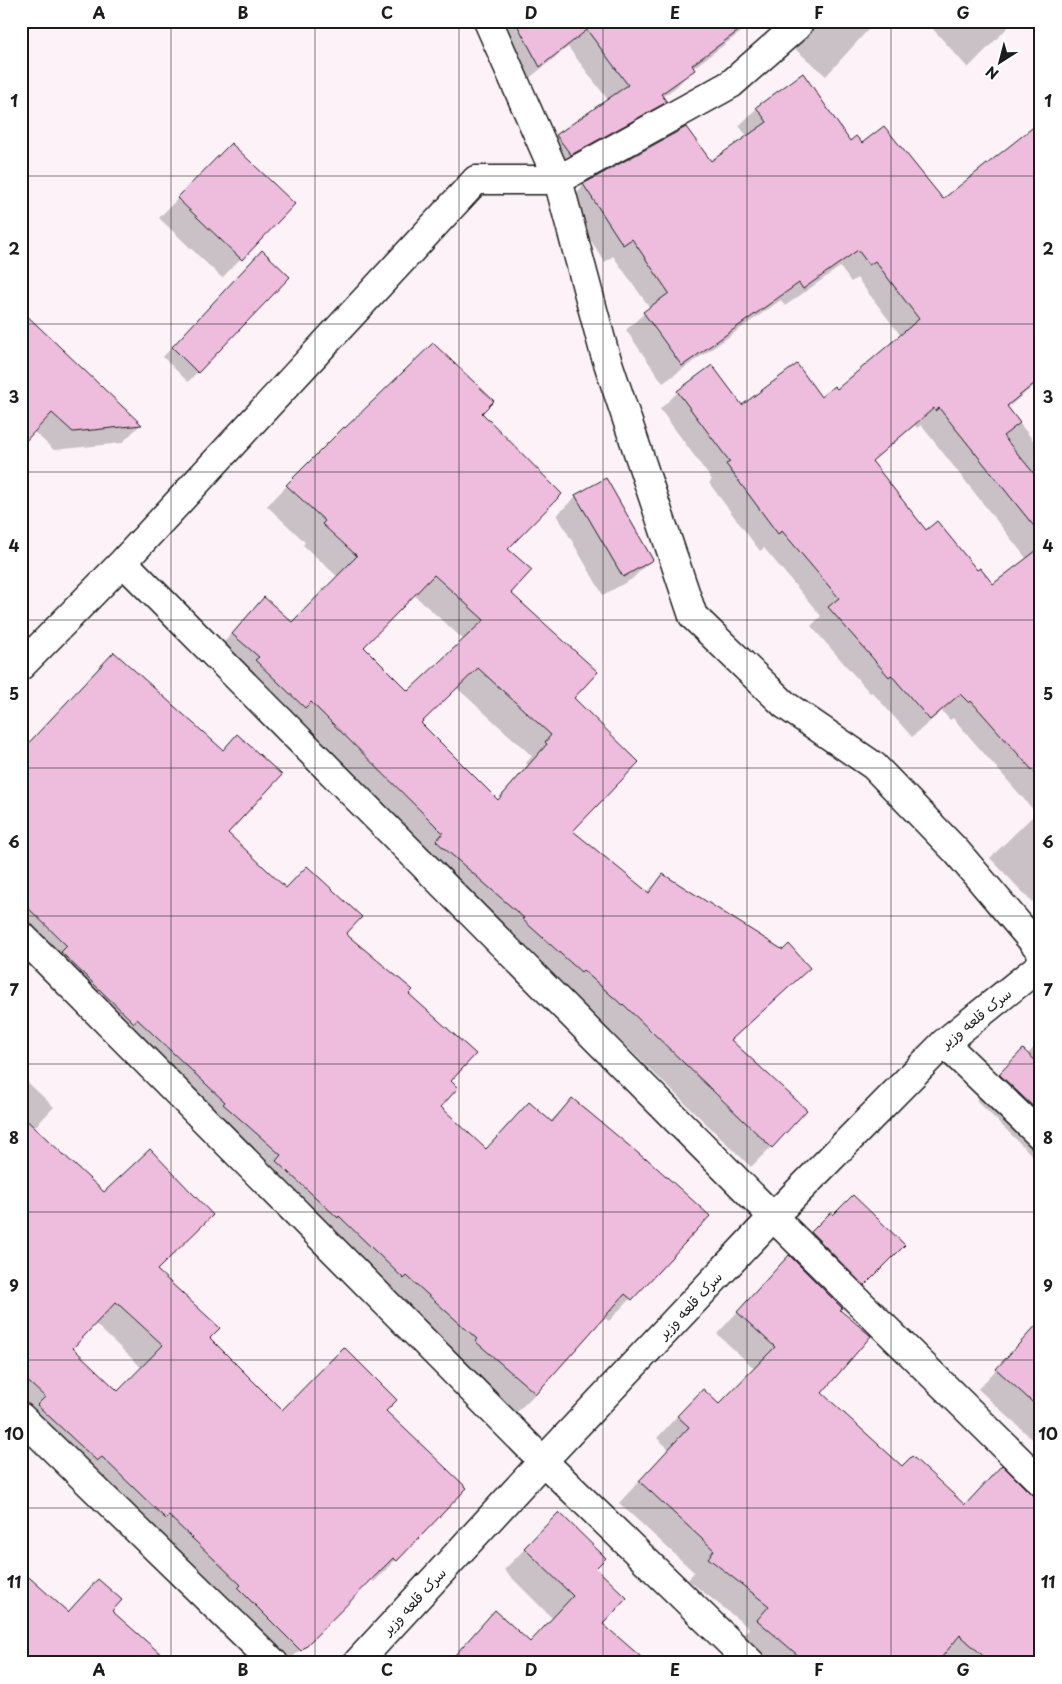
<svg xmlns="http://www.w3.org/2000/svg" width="1062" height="1684" viewBox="0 0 1062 1684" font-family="'Playpen Sans','Playpen Sans Arabic',sans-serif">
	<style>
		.shadow { fill: #0003; fill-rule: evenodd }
		.building { fill: #eebdde; stroke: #1c1c1c; fill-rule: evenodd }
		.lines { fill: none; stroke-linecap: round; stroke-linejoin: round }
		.minor-casing { stroke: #1c1c1c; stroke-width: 31 }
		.minor { stroke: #fff; stroke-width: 28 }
		.grid { fill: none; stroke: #1c1c1c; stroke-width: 1; stroke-opacity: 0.55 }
		.labels { text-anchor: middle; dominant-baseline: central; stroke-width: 4; stroke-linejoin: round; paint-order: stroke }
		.street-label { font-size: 14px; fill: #1c1c1c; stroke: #fff }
		.neatline { fill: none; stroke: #1c1c1c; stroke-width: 2 }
		.grid-label { font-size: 16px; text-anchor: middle; font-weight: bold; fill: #1c1c1c }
	</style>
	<rect width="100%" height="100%" fill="#fcf2f8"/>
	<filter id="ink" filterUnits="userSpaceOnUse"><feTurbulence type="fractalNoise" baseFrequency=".02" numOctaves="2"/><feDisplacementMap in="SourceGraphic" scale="10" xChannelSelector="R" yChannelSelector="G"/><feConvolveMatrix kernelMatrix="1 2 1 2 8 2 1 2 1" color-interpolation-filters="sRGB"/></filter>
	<g filter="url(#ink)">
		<!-- shadow -->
		<path class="shadow" d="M499 21H756L693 68V69L676 87 662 97 665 102 647 119 552 172 539 154 557 136 608 100 568 47 522 84Z
			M764 21H876L826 76 795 49 798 39 781 23 771 27Z
			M940 21H1014L968 68 933 29Z
			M757 108 850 143 862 145 943 200 1041 253V380L1007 408 1041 450V893L1032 902 990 858 1036 813 953 718 950 720 942 711 912 737 872 692 870 693 811 626 821 616 764 548 760 551 709 483 712 480 660 409 678 392 741 406 820 398 836 391 901 336 857 278 851 282 840 267 785 306 781 300 663 383 626 330 650 308 613 256 605 262 566 203 584 185 711 163 748 137 739 126ZM915 425 917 428 921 425 1027 559 993 586 926 532 871 462Z
			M212 163 293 204 222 278 159 218Z
			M252 261 226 341 188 382 163 357Z
			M21 371 140 425 122 443 54 450 33 431Z
			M480 413 507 549 510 593 572 698 571 831 646 893 664 876 809 968 730 1041 771 1147 751 1167 602 1023 601 1025 213 654 264 599 292 624 338 577 303 545 305 542 267 506 344 428ZM414 595 464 640 408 693 362 647ZM457 688 532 756 526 763 528 765 497 801 420 723Z
			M576 496 651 560 632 579 603 595 557 515Z
			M114 653 226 833 285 889 344 934 408 994 450 1081 439 1107 485 1150 550 1122 572 1099 708 1216 609 1321 603 1317 535 1394 513 1416 110 1044 40 975 46 969 21 945V741L24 738 29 743Z
			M1041 1040V1164L976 1100 1023 1051 1027 1055Z
			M21 1076 54 1107 34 1128 155 1270 209 1338 282 1411H384L465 1488 374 1582 370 1579 287 1663 21 1417ZM94 1323 142 1368 118 1393 71 1348Z
			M831 1214 903 1245 847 1301 795 1249Z
			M789 1256 838 1310 821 1393 902 1468 964 1506 1002 1467 1041 1663H762L737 1642 749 1628 688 1580 694 1572 619 1503 669 1449 657 1438 682 1411 719 1405 755 1369 717 1334Z
			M1041 1322V1447L978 1389Z
			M559 1514 594 1568 601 1624 646 1663H447L495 1612 530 1643 552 1618 504 1570Z
			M178 1658 183 1663H173Z"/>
		<!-- building -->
		<path class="building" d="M515 21H752L692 65 695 70 661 94 667 102 571 155 556 135 628 85 587 30 540 67Z
			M803 73 850 141 856 136 862 143 884 126 943 199 1041 121V378L1007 406 1020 423 1003 436 1041 482V535L939 408 935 411 934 408 872 461 926 530 937 521 977 570 980 568 993 584 1041 547V780L971 701 969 703 960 694 930 720 891 675 889 677 828 607 839 598 782 531 778 534 726 464 730 462 677 391 712 365 742 405 797 364 821 397 834 386 837 389 919 319 875 261 869 265 858 250 803 289 799 283 682 366 643 312 669 293 632 239 623 245 583 184 686 127 711 161 767 122 756 107Z
			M231 143 295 204 242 260 177 198Z
			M262 250 290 277 198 373 172 347Z
			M21 310 142 425 73 432 52 413 21 446Z
			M433 343 494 401 482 413 562 494 508 549 532 570 511 593 598 672 574 698 639 762 573 831 649 893 663 874 783 950 789 944 810 968 731 1040 807 1110 772 1148 623 1004 622 1005 583 970 581 972 522 919 524 918 436 841 443 833 311 702 305 708 255 660 259 657 232 634 264 597 292 622 357 556 322 524 325 521 286 485 344 427 345 428ZM434 575 484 620 408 691 364 647ZM478 668 551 735 545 742 547 744 498 800 421 723Z
			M606 478 653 560 623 577 575 495Z
			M114 652 223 750 237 734 282 775 228 833 286 888 307 866 362 917 346 934 413 990 409 994 476 1054 451 1081 458 1088 441 1107 486 1149 529 1102 552 1122 572 1098 645 1159 646 1158 710 1216 632 1300 625 1294 536 1394 475 1341 477 1339 407 1276 404 1279 339 1216 338 1218 276 1161 281 1155 223 1104 225 1102 137 1019 134 1023 61 952 67 946 21 901V751Z
			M1023 1049 1041 1066V1114L999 1074Z
			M21 1115 104 1192 150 1149 213 1215 157 1270 220 1328 210 1338 282 1410 344 1347 397 1400 386 1411 467 1488 397 1561 393 1558 301 1651 238 1588 241 1585 169 1516 166 1519 102 1457 97 1461 37 1405 45 1397 21 1375ZM116 1302 163 1345 118 1391 73 1348Z
			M853 1195 905 1245 864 1286 811 1232 831 1212 833 1215Z
			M789 1255 842 1308 840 1310 871 1336 822 1393 902 1466 912 1456 965 1505 1002 1465 1030 1493 1041 1501V1663H991L960 1635 937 1663H807L757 1620 769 1606 708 1558 714 1550 639 1481 689 1427 677 1416 703 1389 719 1404 775 1347 737 1312Z
			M1041 1320V1410L996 1369Z
			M559 1512 606 1558 596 1568 627 1598 603 1624 648 1663H448L495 1610 530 1642 573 1596 524 1548Z
			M21 1570 68 1612 98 1579 122 1600 112 1611 171 1663H21Z"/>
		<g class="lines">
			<!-- minor casing -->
			<g class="minor-casing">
				<path id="minor" d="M488 21 558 180 604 351 693 616 785 705 874 766 957 852 1041 951
					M123 562 773 1217 1041 1482
					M21 666 123 562 476 180H558L731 84 797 26 800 21
					M21 935 543 1461 751 1663
					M944 1043 1041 1136
					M21 1417 274 1663
					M357 1663 543 1461 773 1217 944 1043 1041 965"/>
			</g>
			<!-- minor -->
			<use href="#minor" class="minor"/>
		</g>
	</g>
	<!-- grid -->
	<path class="grid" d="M171 21V1663M315 21V1663M459 21V1663M603 21V1663M747 21V1663M891 21V1663M21 176H1041M21 324H1041M21 472H1041M21 620H1041M21 768H1041M21 916H1041M21 1064H1041M21 1212H1041M21 1360H1041M21 1508H1041"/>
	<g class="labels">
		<!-- street labels -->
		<g class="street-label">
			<text transform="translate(976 1018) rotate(-39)">سرک قلعه وزیر</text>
			<text transform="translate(690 1305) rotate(-47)">سرک قلعه وزیر</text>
			<text transform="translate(414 1601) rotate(-47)">سرک قلعه وزیر</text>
		</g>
	</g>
	<!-- margin -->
	<rect width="1062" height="1684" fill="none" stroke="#fff" stroke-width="55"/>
	<!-- north arrow -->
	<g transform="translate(1000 62) rotate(216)" stroke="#ffffff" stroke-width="4" paint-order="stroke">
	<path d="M0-4L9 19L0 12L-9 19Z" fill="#1c1c1c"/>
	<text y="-8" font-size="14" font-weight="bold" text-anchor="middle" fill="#1c1c1c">N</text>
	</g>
	<rect x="28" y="28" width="1006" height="1628" class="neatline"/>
	<g class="grid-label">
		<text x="99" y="19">A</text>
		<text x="243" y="19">B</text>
		<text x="387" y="19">C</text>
		<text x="531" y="19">D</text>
		<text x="675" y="19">E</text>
		<text x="819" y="19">F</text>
		<text x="963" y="19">G</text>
		<text x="14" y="107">1</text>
		<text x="1048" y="107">1</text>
		<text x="14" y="255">2</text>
		<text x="1048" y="255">2</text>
		<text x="14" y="403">3</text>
		<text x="1048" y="403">3</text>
		<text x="14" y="552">4</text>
		<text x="1048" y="552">4</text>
		<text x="14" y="700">5</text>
		<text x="1048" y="700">5</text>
		<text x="14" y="848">6</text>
		<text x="1048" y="848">6</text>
		<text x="14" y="996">7</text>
		<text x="1048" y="996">7</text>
		<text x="14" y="1144">8</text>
		<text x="1048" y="1144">8</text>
		<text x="14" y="1292">9</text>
		<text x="1048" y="1292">9</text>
		<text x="14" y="1440">10</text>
		<text x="1048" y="1440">10</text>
		<text x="14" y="1588">11</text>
		<text x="1048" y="1588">11</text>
		<text x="99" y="1676">A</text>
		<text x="243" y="1676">B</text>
		<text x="387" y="1676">C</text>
		<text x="531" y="1676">D</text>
		<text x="675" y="1676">E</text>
		<text x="819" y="1676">F</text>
		<text x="963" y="1676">G</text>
	</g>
</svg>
